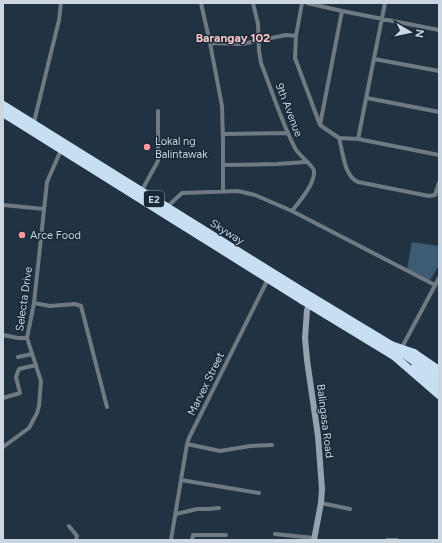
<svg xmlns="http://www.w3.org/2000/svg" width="442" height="543" viewBox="0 0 442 543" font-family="Figtree,sans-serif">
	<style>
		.green { fill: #3d5c74 }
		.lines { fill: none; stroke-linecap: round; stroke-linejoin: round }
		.street { stroke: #707a82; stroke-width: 4 }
		.secondary { stroke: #94a3af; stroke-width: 6 }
		.highway { stroke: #c7dff2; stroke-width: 8 }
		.highway-bridge { stroke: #c7dff2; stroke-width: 8 }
		.poi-dot { fill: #f59b9f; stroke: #172938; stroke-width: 1.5 }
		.labels { text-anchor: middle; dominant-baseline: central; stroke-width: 3; stroke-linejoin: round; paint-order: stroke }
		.shield { fill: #172938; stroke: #95a2ae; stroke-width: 1 }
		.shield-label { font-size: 10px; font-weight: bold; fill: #cbd6e0 }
		.street-label { font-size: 11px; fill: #cbd6e0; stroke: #172938 }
		.poi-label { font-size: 11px; fill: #cbd6e0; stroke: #172938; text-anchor: start }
		.neighbourhood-label { font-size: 12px; font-weight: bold; fill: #fcc7c8; stroke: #172938 }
	</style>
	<rect width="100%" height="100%" fill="#213343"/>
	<!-- green -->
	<path class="green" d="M412 242 439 246V265L430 280 407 269Z"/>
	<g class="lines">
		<!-- street -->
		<path class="street" d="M201 3 210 43 222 106 223 141V191
			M253 3 258 24 259 51 261 63C272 91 281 121 295 148 298 155 314 166 314 171 315 184 299 202 292 211
			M302 3 296 36 295 58 320 125 339 138C343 152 344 176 358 182L429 196 435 195 439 183
			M307 3 342 11 439 30
			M210 43 242 44 286 35 296 36
			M374 59 439 71
			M367 98 439 112
			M34 122 59 20 61 3
			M320 125 342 11
			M223 134 287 133
			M339 138 358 139 439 155
			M358 139 385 3
			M223 165 277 164 306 162
			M142 190 158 161V111
			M3 205 44 209
			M168 206 182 193 238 191 255 195 292 211 435 285
			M34 303 50 306 75 304 81 306 107 407
			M3 335 18 338H27
			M401 349 439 278
			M18 357 32 354
			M3 398 20 393 16 377 19 369 36 365
			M187 444 220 451 250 446 272 445
			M3 447 29 428 37 413 39 406 41 381 27 338 34 303 47 182 61 150
			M181 480 259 493
			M321 503 350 509
			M176 514 197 509H208L219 508
			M69 526 77 536 76 540
			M275 534 314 538
			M171 540 187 444 189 438 268 279
			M192 540 193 535H226
			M387 540H397"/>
		<!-- secondary -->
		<path class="secondary" d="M309 305 307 310 305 338 307 360 318 436 322 489 321 503 314 540"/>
		<!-- highway -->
		<path class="highway" d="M305 293 391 345 439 379
			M302 300 399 359
			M414 353 439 370
			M413 369 439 386"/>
		<!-- highway-bridge -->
		<path class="highway-bridge" d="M3 105 305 293
			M3 113 302 300
			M391 345 414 353
			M394 356 439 395"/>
	</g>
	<!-- markers -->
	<g class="poi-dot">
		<circle cx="147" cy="147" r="4"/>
		<circle cx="22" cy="235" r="4"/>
	</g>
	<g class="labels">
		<!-- shield labels -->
		<rect class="shield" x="144" y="191" width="20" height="16" rx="3"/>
		<g class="shield-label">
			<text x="154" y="199">E2</text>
		</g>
		<!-- street labels -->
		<g class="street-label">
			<text transform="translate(289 110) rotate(69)">9th Avenue</text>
			<text transform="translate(227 232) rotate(32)">Skyway</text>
			<text transform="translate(24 299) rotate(-82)">Selecta Drive</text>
			<text transform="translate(206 384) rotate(-64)">Marvex Street</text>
			<text transform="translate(325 421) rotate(83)">Balingasa Road</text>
		</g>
		<!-- poi labels -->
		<g class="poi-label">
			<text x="155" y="141">Lokal ng<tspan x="155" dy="13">Balintawak</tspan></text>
			<text x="30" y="235">Arce Food</text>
		</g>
		<!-- neighbourhood labels -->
		<g class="neighbourhood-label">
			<text x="233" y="38">Barangay 102</text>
		</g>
	</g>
	<!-- border -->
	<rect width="442" height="543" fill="none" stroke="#cbd6e0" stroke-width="8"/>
	<!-- north arrow -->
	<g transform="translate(410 32) rotate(99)" stroke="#172938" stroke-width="3" paint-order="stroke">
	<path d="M0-3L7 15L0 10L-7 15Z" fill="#cbd6e0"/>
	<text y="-6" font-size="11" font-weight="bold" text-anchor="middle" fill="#cbd6e0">N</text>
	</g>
</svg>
